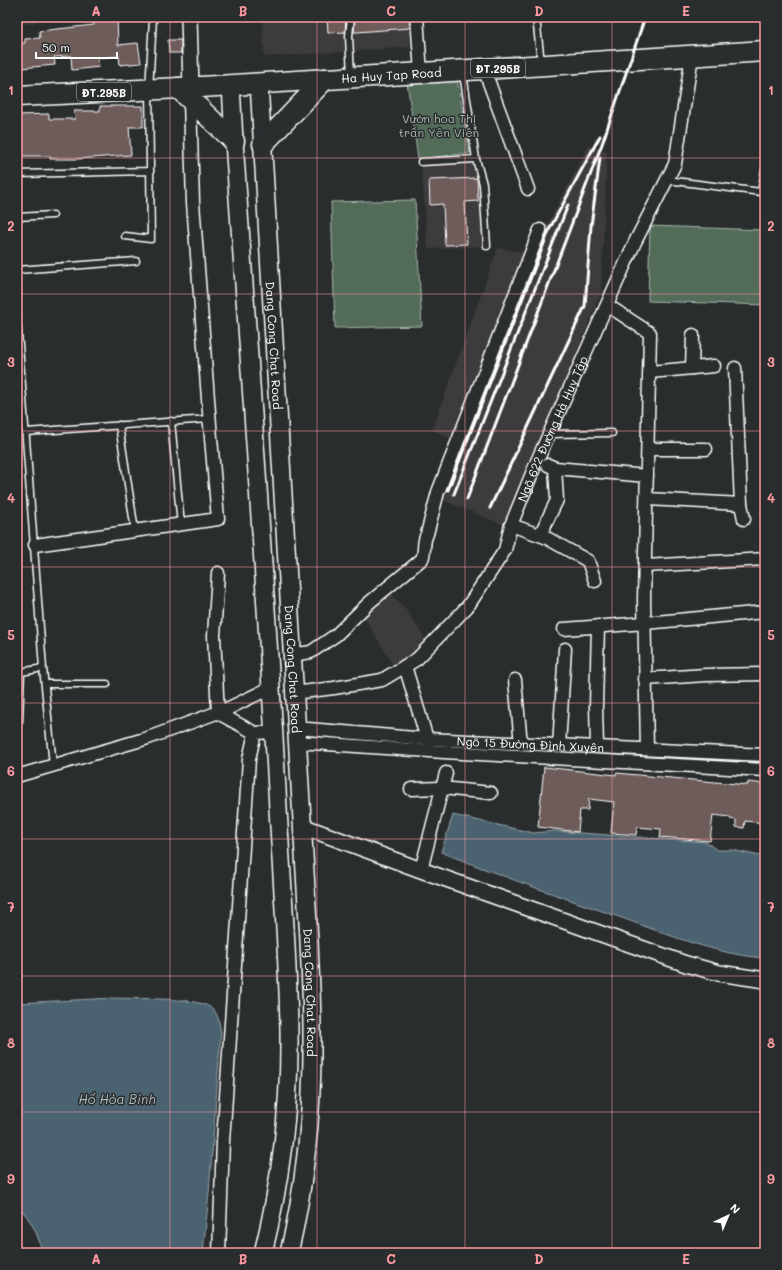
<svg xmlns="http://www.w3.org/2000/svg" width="782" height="1270" viewBox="0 0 782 1270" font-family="Mali,sans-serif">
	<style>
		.built { fill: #3e3b3b }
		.green { fill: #536c5a; stroke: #a9b6ac }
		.water { fill: #4c6470; stroke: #94a2a9 }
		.building { fill: #6e5c5a; stroke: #fff }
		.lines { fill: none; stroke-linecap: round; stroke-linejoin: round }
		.service-casing { stroke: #fff; stroke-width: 9 }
		.minor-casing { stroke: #fff; stroke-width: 15 }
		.tertiary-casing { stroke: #fff; stroke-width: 18 }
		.secondary-casing { stroke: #fff; stroke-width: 20 }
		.primary-casing { stroke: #fff; stroke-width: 23 }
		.service { stroke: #2a2d2e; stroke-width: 6 }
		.minor { stroke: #2a2d2e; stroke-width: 12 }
		.tertiary { stroke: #2a2d2e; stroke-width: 15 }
		.secondary { stroke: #2a2d2e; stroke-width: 17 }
		.primary { stroke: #2a2d2e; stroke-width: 20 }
		.rail { stroke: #fff; stroke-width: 3 }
		.grid { fill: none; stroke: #ff9aa2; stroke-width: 1; stroke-opacity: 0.55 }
		.labels { text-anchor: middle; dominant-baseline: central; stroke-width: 3; stroke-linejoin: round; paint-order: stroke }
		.shield { fill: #2a2d2e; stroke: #bfc0c0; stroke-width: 1 }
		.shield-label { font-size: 11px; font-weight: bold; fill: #fff }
		.street-label { font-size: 12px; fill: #fff; stroke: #2a2d2e }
		.park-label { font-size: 12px; fill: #a9b6ac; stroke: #2a2d2e }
		.water-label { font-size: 13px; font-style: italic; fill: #aeb9bf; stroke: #2a2d2e }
		.neatline { fill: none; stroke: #ff9aa2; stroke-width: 1.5 }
		.grid-label { font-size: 13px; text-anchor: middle; font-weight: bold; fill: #ff9aa2 }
	</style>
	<rect width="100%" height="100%" fill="#2a2d2e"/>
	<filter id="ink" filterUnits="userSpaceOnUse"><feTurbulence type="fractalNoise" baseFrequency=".025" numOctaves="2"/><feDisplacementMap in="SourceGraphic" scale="8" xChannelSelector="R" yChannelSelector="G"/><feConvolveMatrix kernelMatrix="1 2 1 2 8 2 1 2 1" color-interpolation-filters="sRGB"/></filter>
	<g filter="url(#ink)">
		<!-- built -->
		<path class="built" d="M17 17H46L30 24 17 25Z
			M262 17H409L410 47 264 57Z
			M589 146 607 151 601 293 506 526 433 496 454 440 432 430 498 248 528 253 538 242Z
			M476 159 486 221 487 246 428 249 421 162Z
			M388 590 407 611 428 643 404 661 394 667 362 613Z"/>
		<!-- green -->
		<path class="green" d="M457 78 470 153 418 159 407 82Z
			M415 200 422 326 335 328 331 202Z
			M650 226 765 230V305L648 301Z"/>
		<!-- water -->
		<path class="water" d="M453 815 534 833 554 831 706 842 717 850H732L765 857V958C718 955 666 934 622 918 561 897 501 876 441 852Z
			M113 998C134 999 194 997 210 1007 219 1012 219 1023 221 1032L209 1193 203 1253H42C39 1235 31 1220 19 1207H17V1003Z"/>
		<!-- building -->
		<path class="building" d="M93 17H117L118 45 138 43 141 63 120 65 119 56 98 58 99 67 72 70 71 56 54 57 55 65 21 68V67H17V44L25 43V39L40 38 39 31 94 25Z
			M327 17H346L345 32 328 33Z
			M355 17H409L410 28 357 32H354Z
			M168 40H181V53H169Z
			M100 106H143V127H129L131 155 77 159H50V156H17V115L49 114V119H75L74 111H100Z
			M477 178 478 201 465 202 467 244 445 245 443 204 430 205 429 180Z
			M544 767 616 775V773L748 785V782L765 784V823L745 821 744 828 736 827V820L730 819V817L713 815 710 841 660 837 661 829 637 827 636 835 611 833 614 802 589 799 588 810H580L578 832 538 827Z"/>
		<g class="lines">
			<!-- service casing -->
			<g class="service-casing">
				<path id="service" d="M536 17 541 63
					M463 74 476 159 483 184 487 246
					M351 75 349 36 351 17
					M421 162 476 159
					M17 174 150 171
					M667 180 761 192 765 170
					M17 217 53 215
					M125 236 151 239 149 90 153 18
					M17 270 136 261
					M17 318 43 668 53 765
					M171 421 181 525
					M119 425 135 531
					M26 432 209 419
					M550 434 612 433
					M45 684H107
					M19 721 21 672 43 668"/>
			</g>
			<!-- minor casing -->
			<g class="minor-casing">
				<g id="minor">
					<path d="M417 17 421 73"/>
					<path d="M484 69 528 189"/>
					<path d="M607 305 650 333 644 599 647 749"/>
					<path d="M692 368 693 335"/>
					<path d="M735 368 741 504 744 519"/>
					<path d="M650 372 714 366"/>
					<path d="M648 449H706"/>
					<path d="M555 468 647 476"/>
					<path d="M647 499 741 504"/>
					<path d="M511 525 545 537 588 561 595 581"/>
					<path d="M540 535 557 500 555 468 548 465"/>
					<path d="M35 545 218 519 211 438 193 203 190 100"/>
					<path d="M645 566 765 559"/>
					<path d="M218 573 214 636 218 713 255 733"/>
					<path d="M564 629 645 623 765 612"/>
					<path d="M292 655 311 652 336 635 370 602 422 559C426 550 422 544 427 534L438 492 540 230"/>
					<path d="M405 666 427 739"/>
					<path d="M645 679 706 675 765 674"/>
					<path d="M515 680 521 744"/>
					<path id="s1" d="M294 693 334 688 382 680 417 659 468 606 505 550 511 525 537 461 635 242 675 164 692 56"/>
					<path id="s2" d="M296 728 427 739 765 755"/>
					<path d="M297 742 444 752 765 770"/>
					<path d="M559 746 565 649"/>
					<path d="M597 747 596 706 598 626"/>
					<path d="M17 776 148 738 227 709 272 687"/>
					<path d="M411 789 442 788 491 793"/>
					<path d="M421 870 446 773"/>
					<path d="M219 1253 223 1141 249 759 255 733 274 732"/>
				</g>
			</g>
			<!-- tertiary casing -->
			<g class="tertiary-casing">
				<path id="tertiary" d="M189 17 191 88
					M302 826 421 870 686 964 719 973 765 980"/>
			</g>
			<!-- secondary casing -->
			<g class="secondary-casing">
				<g id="secondary">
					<path id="s3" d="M259 83 309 940C310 971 312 1001 312 1032 313 1106 306 1181 289 1253"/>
					<path d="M231 85 234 141C249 357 265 574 277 790 281 870 288 951 289 1031 290 1106 281 1181 263 1253"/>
				</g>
			</g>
			<!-- primary casing -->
			<g class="primary-casing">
				<g id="primary">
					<path d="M178 88 234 141"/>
					<path id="s4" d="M17 96 201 87 765 51"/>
					<path d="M263 144 325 79"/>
				</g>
			</g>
			<!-- service -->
			<use href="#service" class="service"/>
			<!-- minor -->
			<use href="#minor" class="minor"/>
			<!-- tertiary -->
			<use href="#tertiary" class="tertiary"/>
			<!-- secondary -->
			<use href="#secondary" class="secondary"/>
			<!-- primary -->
			<use href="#primary" class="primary"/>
			<!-- rail -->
			<path class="rail" d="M448 490 550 228 600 136
				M454 494 568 205
				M467 499 602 144 645 17
				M490 508 585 306 591 226 600 158"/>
		</g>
	</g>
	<!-- grid -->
	<path class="grid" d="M170 17V1253M317 17V1253M465 17V1253M612 17V1253M17 158H765M17 294H765M17 431H765M17 567H765M17 703H765M17 839H765M17 976H765M17 1112H765"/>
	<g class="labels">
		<!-- shield labels -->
		<g class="shield">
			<rect x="471" y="59" width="54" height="18" rx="3"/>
			<rect x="77" y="83" width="54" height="18" rx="3"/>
		</g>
		<g class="shield-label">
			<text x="498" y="68">ĐT.295B</text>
			<text x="104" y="92">ĐT.295B</text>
		</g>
		<!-- street labels -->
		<g class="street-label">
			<text stroke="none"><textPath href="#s4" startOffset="375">Ha Huy Tap Road</textPath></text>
			<text stroke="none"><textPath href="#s3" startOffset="263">Dang Cong Chat Road</textPath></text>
			<text stroke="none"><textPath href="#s1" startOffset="401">Ngõ 622 Đường Hà Huy Tập</textPath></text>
			<text stroke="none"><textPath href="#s3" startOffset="587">Dang Cong Chat Road</textPath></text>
			<text stroke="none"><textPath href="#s2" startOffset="235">Ngõ 15 Đường Đình Xuyên</textPath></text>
			<text stroke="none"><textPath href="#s3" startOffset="911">Dang Cong Chat Road</textPath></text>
		</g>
		<!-- park labels -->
		<g class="park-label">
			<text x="439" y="118">Vườn hoa Thị<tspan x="439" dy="14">trấn Yên Viên</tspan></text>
		</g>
		<!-- water labels -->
		<g class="water-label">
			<text x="117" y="1098">Hồ Hòa Bình</text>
		</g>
	</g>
	<!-- margin -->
	<rect width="782" height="1270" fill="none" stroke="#2a2d2e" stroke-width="44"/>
	<!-- north arrow -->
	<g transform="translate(728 1216) rotate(44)" stroke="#2a2d2e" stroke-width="3" paint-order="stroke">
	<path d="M0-3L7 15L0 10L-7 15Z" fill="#ffffff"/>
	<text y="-6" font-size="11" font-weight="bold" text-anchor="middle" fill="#ffffff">N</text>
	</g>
	<!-- scale -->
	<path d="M36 52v6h81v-6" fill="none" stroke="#ffffff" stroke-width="2"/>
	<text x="42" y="52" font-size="12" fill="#ffffff" stroke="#2a2d2e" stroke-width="3" paint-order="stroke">50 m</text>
	<rect x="22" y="22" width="738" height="1226" class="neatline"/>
	<g class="grid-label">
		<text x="96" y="16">A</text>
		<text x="243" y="16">B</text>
		<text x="391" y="16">C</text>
		<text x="539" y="16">D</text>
		<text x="686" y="16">E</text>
		<text x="11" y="95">1</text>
		<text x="771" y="95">1</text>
		<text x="11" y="231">2</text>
		<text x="771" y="231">2</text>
		<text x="11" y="367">3</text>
		<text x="771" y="367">3</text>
		<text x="11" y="503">4</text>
		<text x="771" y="503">4</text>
		<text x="11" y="640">5</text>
		<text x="771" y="640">5</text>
		<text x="11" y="776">6</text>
		<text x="771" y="776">6</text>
		<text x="11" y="912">7</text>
		<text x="771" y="912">7</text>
		<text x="11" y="1048">8</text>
		<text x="771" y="1048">8</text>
		<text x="11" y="1184">9</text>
		<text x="771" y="1184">9</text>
		<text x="96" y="1264">A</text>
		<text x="243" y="1264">B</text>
		<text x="391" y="1264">C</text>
		<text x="539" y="1264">D</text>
		<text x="686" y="1264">E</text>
	</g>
</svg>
